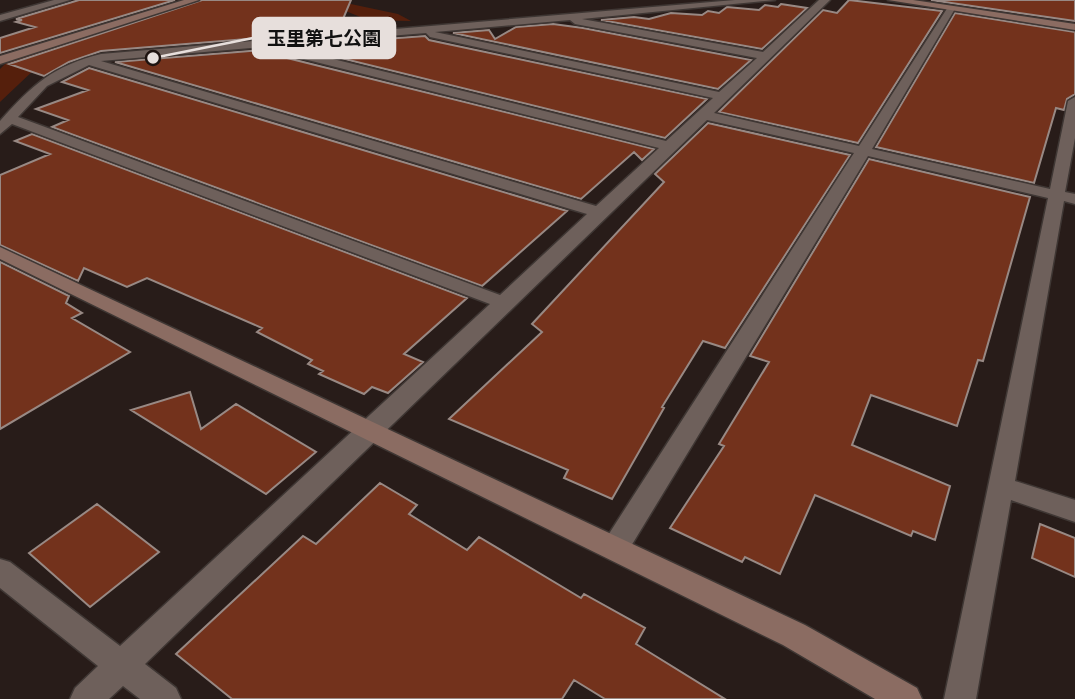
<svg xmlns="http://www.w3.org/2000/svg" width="1075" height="699" viewBox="0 0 1075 699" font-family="Literata,'Noto Sans JP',serif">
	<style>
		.green { fill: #551f0c }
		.building { fill: #73321c; stroke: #988984; stroke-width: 2 }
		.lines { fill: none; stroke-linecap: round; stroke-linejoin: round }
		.street-casing { stroke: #3f3734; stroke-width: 3 }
		.secondary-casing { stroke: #3f3734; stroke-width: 3 }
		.street { fill: #6e605b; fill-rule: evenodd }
		.secondary { fill: #8b6c62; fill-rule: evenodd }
		.leader { fill: none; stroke: #e7dfdc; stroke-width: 2.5 }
		.callout-dot { fill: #e7dfdc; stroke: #1e1310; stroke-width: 2.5 }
		.callout { fill: #e7dfdc; stroke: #e7dfdc; stroke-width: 2.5 }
		.callout-label { font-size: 19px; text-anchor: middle; font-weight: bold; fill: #111 }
	</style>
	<rect width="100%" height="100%" fill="#281c19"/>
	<!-- green -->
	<path class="green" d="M346 3 398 14 411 21 368 20 348 12 211 24 123 43 37 67 0 102V69L7 62 194 4Z"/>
	<!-- building -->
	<path class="building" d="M79 0H175L0 53V38L35 27 16 22 22 20 16 19Z
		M202 0H351L340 26 357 30 101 51 69 62 44 76 9 64Z
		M849 0 942 11 858 143 719 112 823 10 837 13Z
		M931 0H1075V21Z
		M781 4 807 8 762 49 601 20 634 17 649 19 671 13 702 15 708 11 719 13 727 7 759 10 765 5 778 7Z
		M955 13 1075 32V94L1067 99 1064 110 1056 108 1034 183 876 147Z
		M553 24 583 28 751 60 718 89 453 33 489 30 495 39 516 27Z
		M425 36 429 40 707 99 665 138 292 46Z
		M261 50 263 52 654 149 642 160 634 152 581 199 115 62Z
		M89 68 567 211 482 286 52 127 68 120 36 109 88 90 62 82Z
		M708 123 850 155 725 348 703 341 662 407 664 408 612 499 564 478 568 470 449 419 542 332 532 324 664 182 655 174Z
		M32 134 467 298 404 354 423 362 388 393 372 387 364 394 319 374 323 371 308 364 312 360 257 332 262 328 147 278 127 287 84 268 78 281 0 245V175L50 154 15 141Z
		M869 159 1030 197 983 361 978 360 957 426 871 395 852 445 950 486 935 540 913 531 911 536 815 495 780 574 745 557 742 562 670 528 724 446 719 444 769 362 750 356Z
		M0 262 69 296 66 303 82 313 72 318 130 352 0 429Z
		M190 392 201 429 236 404 316 452 266 494 131 410Z
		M380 483 417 505 409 514 467 550 479 537 581 598 584 594 645 628 636 644 725 699H605L574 680 562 699H232L176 654 303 536 316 544Z
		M97 504 159 552 90 607 29 553Z
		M1040 524 1075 538V577L1032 558Z"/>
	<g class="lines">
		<!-- street casing -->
		<g class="street-casing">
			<path id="street" d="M54 0H70L0 21V15Z
				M735 0H775L582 19 763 52 819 0H830L714 113 859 146 948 7H956L872 149 1050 189 1068 101 1075 97V138L1065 192 1075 194V204L1064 201 1015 481 1075 500V522L1011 500 976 699H944L1048 198 868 156 625 556 615 559 605 556 601 548 605 540 854 153 707 120 145 664 176 688 181 699H140L123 686 109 699H70L75 688 98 666 0 588V559L10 562 120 646 490 304 12 124 0 134V121C32 85 53 66 101 54ZM570 20 575 24 757 58 719 92 435 32ZM426 33 430 37 713 98 666 141 276 45ZM262 47 264 49 659 148 596 206 101 61ZM89 65 587 214 500 295 18 117 47 86Z"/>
		</g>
		<!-- secondary casing -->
		<g class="secondary-casing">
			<path id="secondary" d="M184 0H199L0 64V56Z
				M888 0H913L1075 24V30Z
				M0 247 805 625 917 688 922 699H875L783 645 0 259Z"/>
		</g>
		<!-- street -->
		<use href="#street" class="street"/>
		<!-- secondary -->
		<use href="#secondary" class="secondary"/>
	</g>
	<!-- callouts -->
	<path class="leader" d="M153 58L253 38"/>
	<circle class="callout-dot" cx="153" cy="58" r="7"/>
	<rect class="callout" x="253" y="18" width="142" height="40" rx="7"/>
	<g class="callout-label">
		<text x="324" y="45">玉里第七公園</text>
	</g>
</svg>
